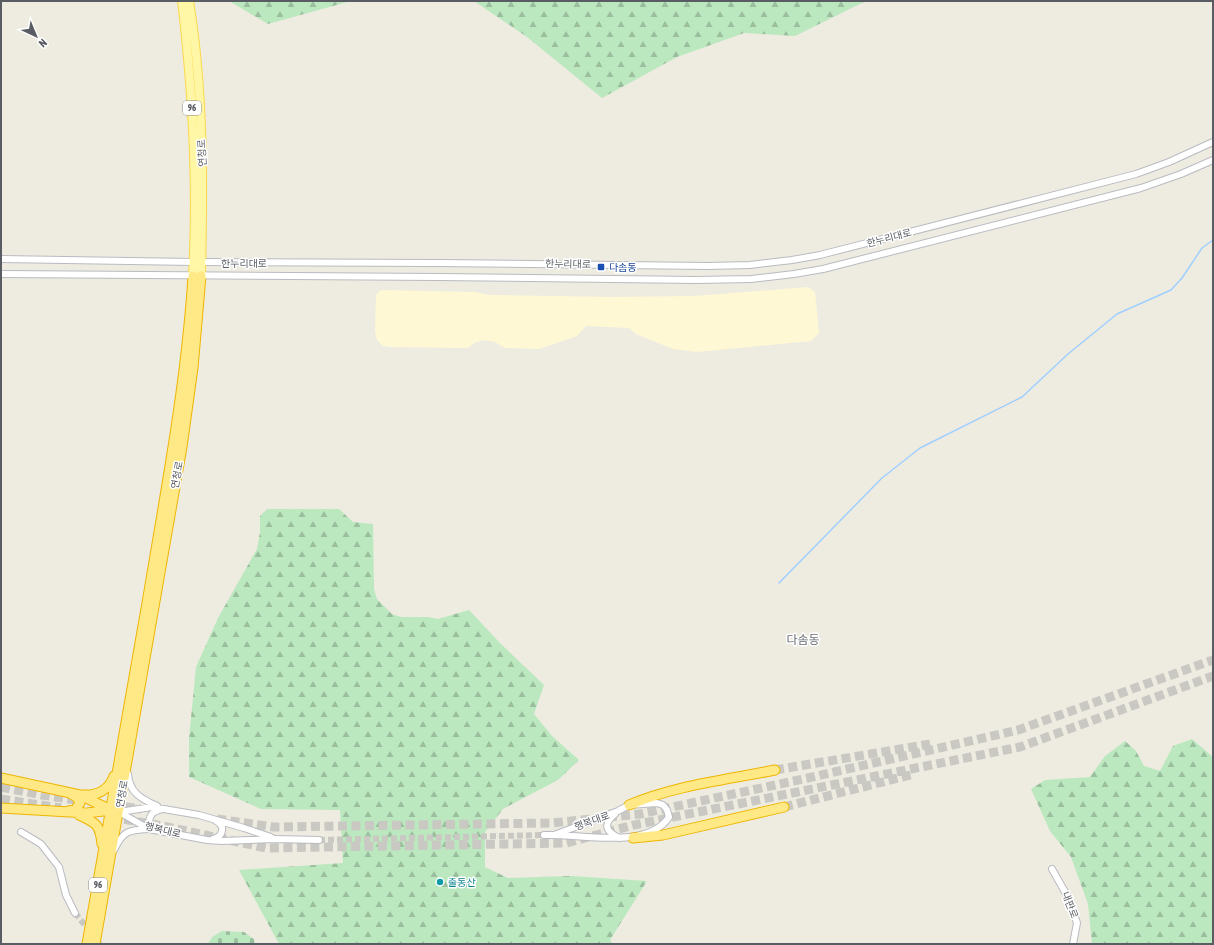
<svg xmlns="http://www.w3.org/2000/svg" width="1214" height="945" viewBox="0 0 1214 945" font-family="'Asap Condensed','Noto Sans KR',sans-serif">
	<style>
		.commercial { fill: #fff8d5 }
		.forest { fill: url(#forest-firs) }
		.cemetery { fill: url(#cemetery-stones) }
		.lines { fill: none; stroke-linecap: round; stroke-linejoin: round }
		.stream { stroke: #a0cfff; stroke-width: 1.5 }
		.minor-tunnel { stroke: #c9c8c2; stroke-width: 6; stroke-dasharray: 6 3; stroke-linecap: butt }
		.highway-tunnel { stroke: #c9c8c2; stroke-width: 9; stroke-dasharray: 9 4.5; stroke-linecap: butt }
		.minor-casing { stroke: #b9bbc1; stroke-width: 8 }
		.major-casing { stroke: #fcd84b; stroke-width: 10 }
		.highway-casing { stroke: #efb500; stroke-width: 11 }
		.minor { stroke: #fff; stroke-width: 6 }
		.major { stroke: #fff7a5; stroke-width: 8 }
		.highway { stroke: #ffe987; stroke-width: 9 }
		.transit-dot { fill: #1a4fb4; stroke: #fff; stroke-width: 1.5 }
		.culture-dot { fill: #0f9aa8; stroke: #fff; stroke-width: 1.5 }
		.labels { text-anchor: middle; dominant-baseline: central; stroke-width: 3; stroke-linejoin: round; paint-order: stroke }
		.shield { fill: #fff; stroke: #8b8e92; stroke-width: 1 }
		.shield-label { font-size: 9px; font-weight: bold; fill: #595d63 }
		.street-label { font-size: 10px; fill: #595d63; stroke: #fff }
		.transit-label { font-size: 10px; fill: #164399; stroke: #fff; text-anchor: start }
		.culture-label { font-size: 10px; fill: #0d838f; stroke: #fff; text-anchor: start }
		.quarter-label { font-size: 12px; fill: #6a6f75; stroke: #fff }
	</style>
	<defs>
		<pattern id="forest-firs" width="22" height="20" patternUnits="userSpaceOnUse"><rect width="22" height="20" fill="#bbe8be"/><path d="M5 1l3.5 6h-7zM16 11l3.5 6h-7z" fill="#9bbf9e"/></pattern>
		<pattern id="cemetery-stones" width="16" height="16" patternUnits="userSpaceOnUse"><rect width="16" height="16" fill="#bbe8be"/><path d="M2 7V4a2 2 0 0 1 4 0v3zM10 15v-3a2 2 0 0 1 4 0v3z" fill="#9bbf9e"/></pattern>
	</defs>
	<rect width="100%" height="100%" fill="#eeece1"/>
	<!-- commercial -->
	<path class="commercial" d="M808 287 815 292 819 333 811 341 697 352 673 349 636 334 629 328 586 326 577 336 539 349 505 348 495 342 485 340 476 342 468 348 391 347 383 346 377 340 375 332 376 295 381 290 475 292 489 295 613 297 694 296Z"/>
	<!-- forest -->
	<path class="forest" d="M229 1H351L268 24Z
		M474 1H866L795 36 744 33 677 57 602 98 527 37Z
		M267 509H339L353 522 373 524 374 589 377 599 392 614 401 617H428L438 619 469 610 501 644 544 685 534 714 552 736 579 760 558 780 503 809 485 832V867L508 878 571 876 647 881 610 940 613 944H279L239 870 343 863 340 810 261 809 189 777V738L196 667 218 618 257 549 260 532V516Z
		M1192 739 1213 757V944H1092L1088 904 1071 857 1050 831 1031 789 1045 780 1090 777 1105 756 1125 741 1136 751 1144 766 1160 771 1173 746Z"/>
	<!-- cemetery -->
	<path class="cemetery" d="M222 931 244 932 254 939 255 944H208L212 937Z"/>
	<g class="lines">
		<!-- stream -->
		<path class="stream" d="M779 583 882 478 920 448 1022 397 1068 354 1117 314 1171 290 1182 278 1202 248 1213 240"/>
		<!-- minor-tunnel -->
		<path class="minor-tunnel" d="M319 840 544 835
			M75 913 100 944"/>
		<!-- highway-tunnel -->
		<path class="highway-tunnel" d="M775 770 930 744
			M1 787 42 795 83 801
			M1 799 61 808
			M112 805 141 809
			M784 807 914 774
			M111 817 163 826 266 848 566 843 634 825 1020 747 1213 676
			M217 819 274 827 552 823 640 814 808 778 1018 730 1213 660"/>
		<!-- minor casing -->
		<g class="minor-casing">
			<path id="minor" d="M1 259 194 262
				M201 262 438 263 708 266 750 265 792 260 820 255 1136 174 1169 162 1213 142
				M1 274 438 277 696 280 751 279 794 274 823 269 1141 188 1181 174 1213 160
				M128 774C129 792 141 799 157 806
				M119 812 149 829 207 840 222 841 275 839 319 840
				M119 812 152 807 199 815 244 828 271 837
				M615 814C603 824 605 831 619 838
				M155 829 149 824C149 814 154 811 162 809
				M21 832 41 844 59 867 66 895 75 913
				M544 835C578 833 647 851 669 817L667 810 663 805 657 803 629 805 618 811 554 835
				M213 839C223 837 226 826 216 821
				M114 850C123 831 128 830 148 829
				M1052 869 1069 899 1077 923 1073 944"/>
		</g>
		<!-- major casing -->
		<g class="major-casing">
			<path id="major" d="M182 1C193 93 198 184 193 276
				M189 1C204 92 203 185 201 276"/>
		</g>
		<!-- highway casing -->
		<g class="highway-casing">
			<path id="highway" d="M1 778 80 795 111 810 116 811
				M82 795C97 796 109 790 114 776
				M629 805C676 785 726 780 775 770
				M1 808 87 813 111 810
				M68 811 75 810 80 803C79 798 76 796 71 794
				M79 815C96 823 100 824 102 844
				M633 838 663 835 784 807
				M87 944C108 830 127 716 147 603 165 494 186 386 193 276
				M95 944 182 447 193 368 201 276"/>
		</g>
		<!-- minor -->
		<use href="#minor" class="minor"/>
		<!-- major -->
		<use href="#major" class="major"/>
		<!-- highway -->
		<use href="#highway" class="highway"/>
	</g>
	<!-- markers -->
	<rect class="transit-dot" x="597" y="263" width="8" height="8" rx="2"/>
	<circle class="culture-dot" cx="440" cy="882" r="4"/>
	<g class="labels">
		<!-- shield labels -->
		<g class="shield">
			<rect x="183" y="101" width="18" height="14" rx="3"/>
			<rect x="89" y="878" width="18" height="14" rx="3"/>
		</g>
		<g class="shield-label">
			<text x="192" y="108">96</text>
			<text x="98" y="885">96</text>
		</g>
		<!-- street labels -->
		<g class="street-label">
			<text transform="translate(202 153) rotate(-93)">연청로</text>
			<text transform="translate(889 238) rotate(-15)">한누리대로</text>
			<text x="244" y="263">한누리대로</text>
			<text transform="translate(568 264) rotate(1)">한누리대로</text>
			<text transform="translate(177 475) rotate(-80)">연청로</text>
			<text transform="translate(122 794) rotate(-80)">연청로</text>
			<text transform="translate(592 821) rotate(-20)">행복대로</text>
			<text transform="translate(163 830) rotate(14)">행복대로</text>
			<text transform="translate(1070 905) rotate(69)">내판로</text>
		</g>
		<!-- transit labels -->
		<g class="transit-label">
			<text x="609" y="267">다솜동</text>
		</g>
		<!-- culture labels -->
		<g class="culture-label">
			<text x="448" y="882">출동산</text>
		</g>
		<!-- quarter labels -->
		<g class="quarter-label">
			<text x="803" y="640">다솜동</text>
		</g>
	</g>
	<!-- border -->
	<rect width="1214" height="945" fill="none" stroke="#595d63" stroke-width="4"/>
	<!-- north arrow -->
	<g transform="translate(36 36) rotate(136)" stroke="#ffffff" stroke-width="3" paint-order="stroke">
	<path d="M0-3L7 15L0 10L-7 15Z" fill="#595d63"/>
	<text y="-6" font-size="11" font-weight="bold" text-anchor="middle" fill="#595d63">N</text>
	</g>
</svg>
